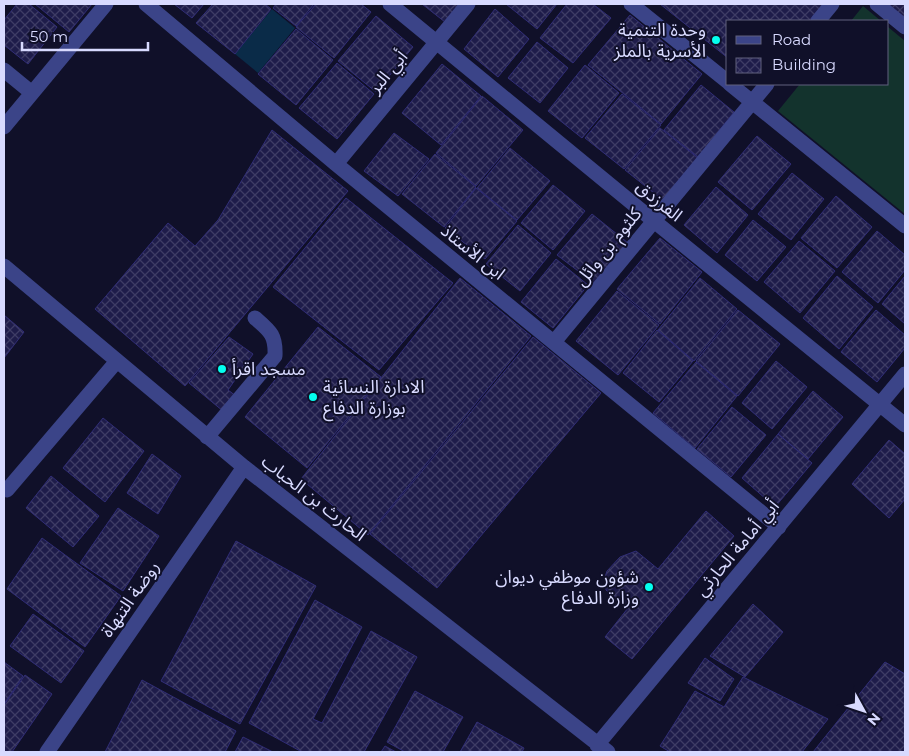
<svg xmlns="http://www.w3.org/2000/svg" width="909" height="756" viewBox="0 0 909 756" font-family="Montserrat,'Noto Sans Arabic',sans-serif">
	<style>
		.garden { fill: #13332d }
		.water { fill: #0a2b48 }
		.building { fill: url(#building-cross-hatch); stroke: #302d76 }
		.lines { fill: none; stroke-linecap: round; stroke-linejoin: round }
		.minor { stroke: #3b4488; stroke-width: 15 }
		.poi-dot { fill: #04ffef; stroke: #101029; stroke-width: 2 }
		.labels { text-anchor: middle; dominant-baseline: central; stroke-width: 4; stroke-linejoin: round; paint-order: stroke }
		.poi-label { font-size: 18px; fill: #d8daff; stroke: #101029; text-anchor: end }
		.street-label { font-size: 18px; fill: #d8daff; stroke: #101029 }
	</style>
	<defs>
		<pattern id="building-cross-hatch" width="8" height="8" patternUnits="userSpaceOnUse" patternTransform="scale(1.25)"><rect width="8" height="8" fill="#1e1c4a"/><path d="M0 0l8 8M0 8l8-8" fill="none" stroke="#3e3c65"/></pattern>
	</defs>
	<rect width="100%" height="100%" fill="#101029"/>
	<!-- garden -->
	<path class="garden" d="M863 6 881 21H851Z
		M888 27 905 41V214L778 111 800 84H888Z"/>
	<!-- water -->
	<path class="water" d="M272 9 295 28 258 73 235 54Z"/>
	<!-- building -->
	<path class="building" d="M17 4H29L57 27 28 64 4 45V20Z
		M35 4H92L69 32Z
		M174 4H204L192 18Z
		M213 4H265L271 9 235 54 196 23Z
		M276 4H314L296 26 273 8Z
		M316 4H361L371 12 334 58 296 27Z
		M422 4H459L445 22Z
		M506 4H557L537 29Z
		M567 4H593L611 18 573 63 540 38Z
		M660 4H822L823 5 809 21H728V58Z
		M881 4H905V23Z
		M495 9 529 39 498 77 464 49Z
		M630 15 702 74 661 124 588 65Z
		M376 16 413 47 376 92 338 61Z
		M296 29 333 60 296 105 258 74Z
		M537 42 568 68 540 103 508 78Z
		M337 63 374 94 337 139 299 108Z
		M442 64 481 96 441 145 402 113Z
		M585 65 619 93 582 138 548 111Z
		M701 85 734 112 698 157 664 130Z
		M622 94 661 125 624 169 585 138Z
		M482 96 523 130 476 186 436 153Z
		M660 128 698 158 664 201 625 170Z
		M272 130 348 191 185 386 95 309 168 223 195 246 218 220Z
		M394 133 429 159 398 196 364 171Z
		M757 136 791 164 752 210 718 182Z
		M510 148 550 181 517 220 477 188Z
		M435 154 476 187 444 227 402 194Z
		M792 173 824 199 791 240 758 214Z
		M553 185 585 211 553 250 521 223Z
		M716 187 748 215 717 253 684 225Z
		M476 188 517 221 485 259 445 228Z
		M836 196 872 227 837 268 801 238Z
		M346 198 453 283 379 370 273 287Z
		M592 214 628 243 594 283 557 255Z
		M753 220 786 247 757 281 725 255Z
		M518 225 551 253 520 291 486 264Z
		M877 231 905 255V270L878 303 842 272Z
		M660 238 702 272 660 324 617 289Z
		M799 241 835 271 800 313 764 282Z
		M556 259 588 285 553 328 521 302Z
		M837 276 873 307 839 349 803 318Z
		M905 276V324L882 304Z
		M460 278 531 336 368 535 301 479Z
		M700 278 737 309 694 361 658 330Z
		M617 291 659 325 618 375 576 341Z
		M738 310 780 344 738 396 696 361Z
		M876 310 905 335V348L877 382 841 352Z
		M4 315 24 332 4 358Z
		M318 327 381 377 307 468 245 417Z
		M657 330 693 361 659 402 623 373Z
		M229 337 253 354 228 390 236 396 223 411 189 383Z
		M533 337 601 393 437 588 370 534Z
		M776 361 807 387 772 429 742 403Z
		M696 362 737 396 695 448 653 413Z
		M813 391 843 417 808 459 778 434Z
		M732 407 766 435 731 477 697 449Z
		M103 418 144 451 105 502 63 468Z
		M778 434 812 463 775 507 742 478Z
		M889 440 905 454V499L889 518 852 484Z
		M152 454 181 476 158 514 127 493Z
		M51 476 99 516 73 547 26 508Z
		M118 508 159 536 123 591 80 563Z
		M706 511 734 536 632 659 605 637 628 608 606 590 605 577 607 571 620 557 636 551 658 569Z
		M42 538 121 596 85 647 7 589Z
		M236 541 316 586 240 724 161 681Z
		M315 600 362 627 313 719 322 723 371 631 417 657 364 752H302L249 723Z
		M753 604 783 632 745 677 710 656Z
		M33 614 84 651 61 683 10 646Z
		M705 658 734 679 720 701 688 683Z
		M4 662 23 676 4 704Z
		M885 662 905 674V752H813Z
		M25 675 52 694 12 752H4V705Z
		M743 677 828 719 802 752H670L660 746 695 691 724 707Z
		M142 680 236 731 225 752H105Z
		M415 691 463 717 443 752H405L387 742Z
		M477 722 524 748 522 752H460Z
		M243 737 273 752H235Z
		M385 746 396 752H381Z"/>
	<g class="lines">
		<!-- minor -->
		<path class="minor" d="M146 4 336 164 779 527
			M390 4 654 221 905 425
			M631 4 728 82
			M877 4 905 27
			M818 21 832 4
			M4 70 32 93
			M730 84 905 226
			M4 127 106 4
			M336 164 468 4
			M4 266 244 467 608 752
			M554 342 767 84
			M207 437 275 356C276 335 270 331 255 318
			M7 490 117 361
			M597 745 905 374
			M47 752 244 467"/>
	</g>
	<!-- markers -->
	<g class="poi-dot">
		<circle cx="716" cy="40" r="5"/>
		<circle cx="222" cy="369" r="5"/>
		<circle cx="313" cy="397" r="5"/>
		<circle cx="649" cy="587" r="5"/>
	</g>
	<g class="labels">
		<!-- poi labels -->
		<g class="poi-label">
			<text x="706" y="30">وحدة التنمية<tspan x="706" dy="21">الأسرية بالملز</tspan></text>
			<text x="232" y="369" text-anchor="start">مسجد اقرأ</text>
			<text x="323" y="387" text-anchor="start">الادارة النسائية<tspan x="323" dy="21">بوزارة الدفاع</tspan></text>
			<text x="639" y="577">شؤون موظفي ديوان<tspan x="639" dy="21">وزارة الدفاع</tspan></text>
		</g>
		<!-- street labels -->
		<g class="street-label">
			<text transform="translate(388 72) rotate(-50)">أبي البر</text>
			<text transform="translate(659 201) rotate(39)">الفرزدق</text>
			<text transform="translate(608 247) rotate(-51)">كلثوم بن وائل</text>
			<text transform="translate(473 252) rotate(39)">ابن الأستاذ</text>
			<text transform="translate(314 498) rotate(38)">الحارث بن الحباب</text>
			<text transform="translate(737 548) rotate(-50)">أبي أمامة الحارثي</text>
			<text transform="translate(130 599) rotate(-55)">روضة التنهاة</text>
		</g>
	</g>
	<!-- border -->
	<rect width="909" height="756" fill="none" stroke="#d8daff" stroke-width="10"/>
	<!-- legend -->
	<rect x="726" y="20" width="162" height="65" fill="#101029" stroke="#60617f"/>
	<rect x="736" y="36" width="25" height="8" fill="#3b4488" stroke="#60617f"/>
	<text x="772" y="45" font-size="15" fill="#d8daff">Road</text>
	<rect x="736" y="58" width="25" height="15" fill="url(#building-cross-hatch)" stroke="#60617f"/>
	<text x="772" y="70" font-size="15" fill="#d8daff">Building</text>
	<!-- north arrow -->
	<g transform="translate(864 711) rotate(130)" stroke="#101029" stroke-width="4" paint-order="stroke">
	<path d="M0-4L9 19L0 12L-9 19Z" fill="#d8daff"/>
	<text y="-8" font-size="14" font-weight="bold" text-anchor="middle" fill="#d8daff">N</text>
	</g>
	<!-- scale -->
	<path d="M22 42v8h126v-8" fill="none" stroke="#d8daff" stroke-width="2.5"/>
	<text x="30" y="42" font-size="15" fill="#d8daff" stroke="#101029" stroke-width="4" paint-order="stroke">50 m</text>
</svg>
